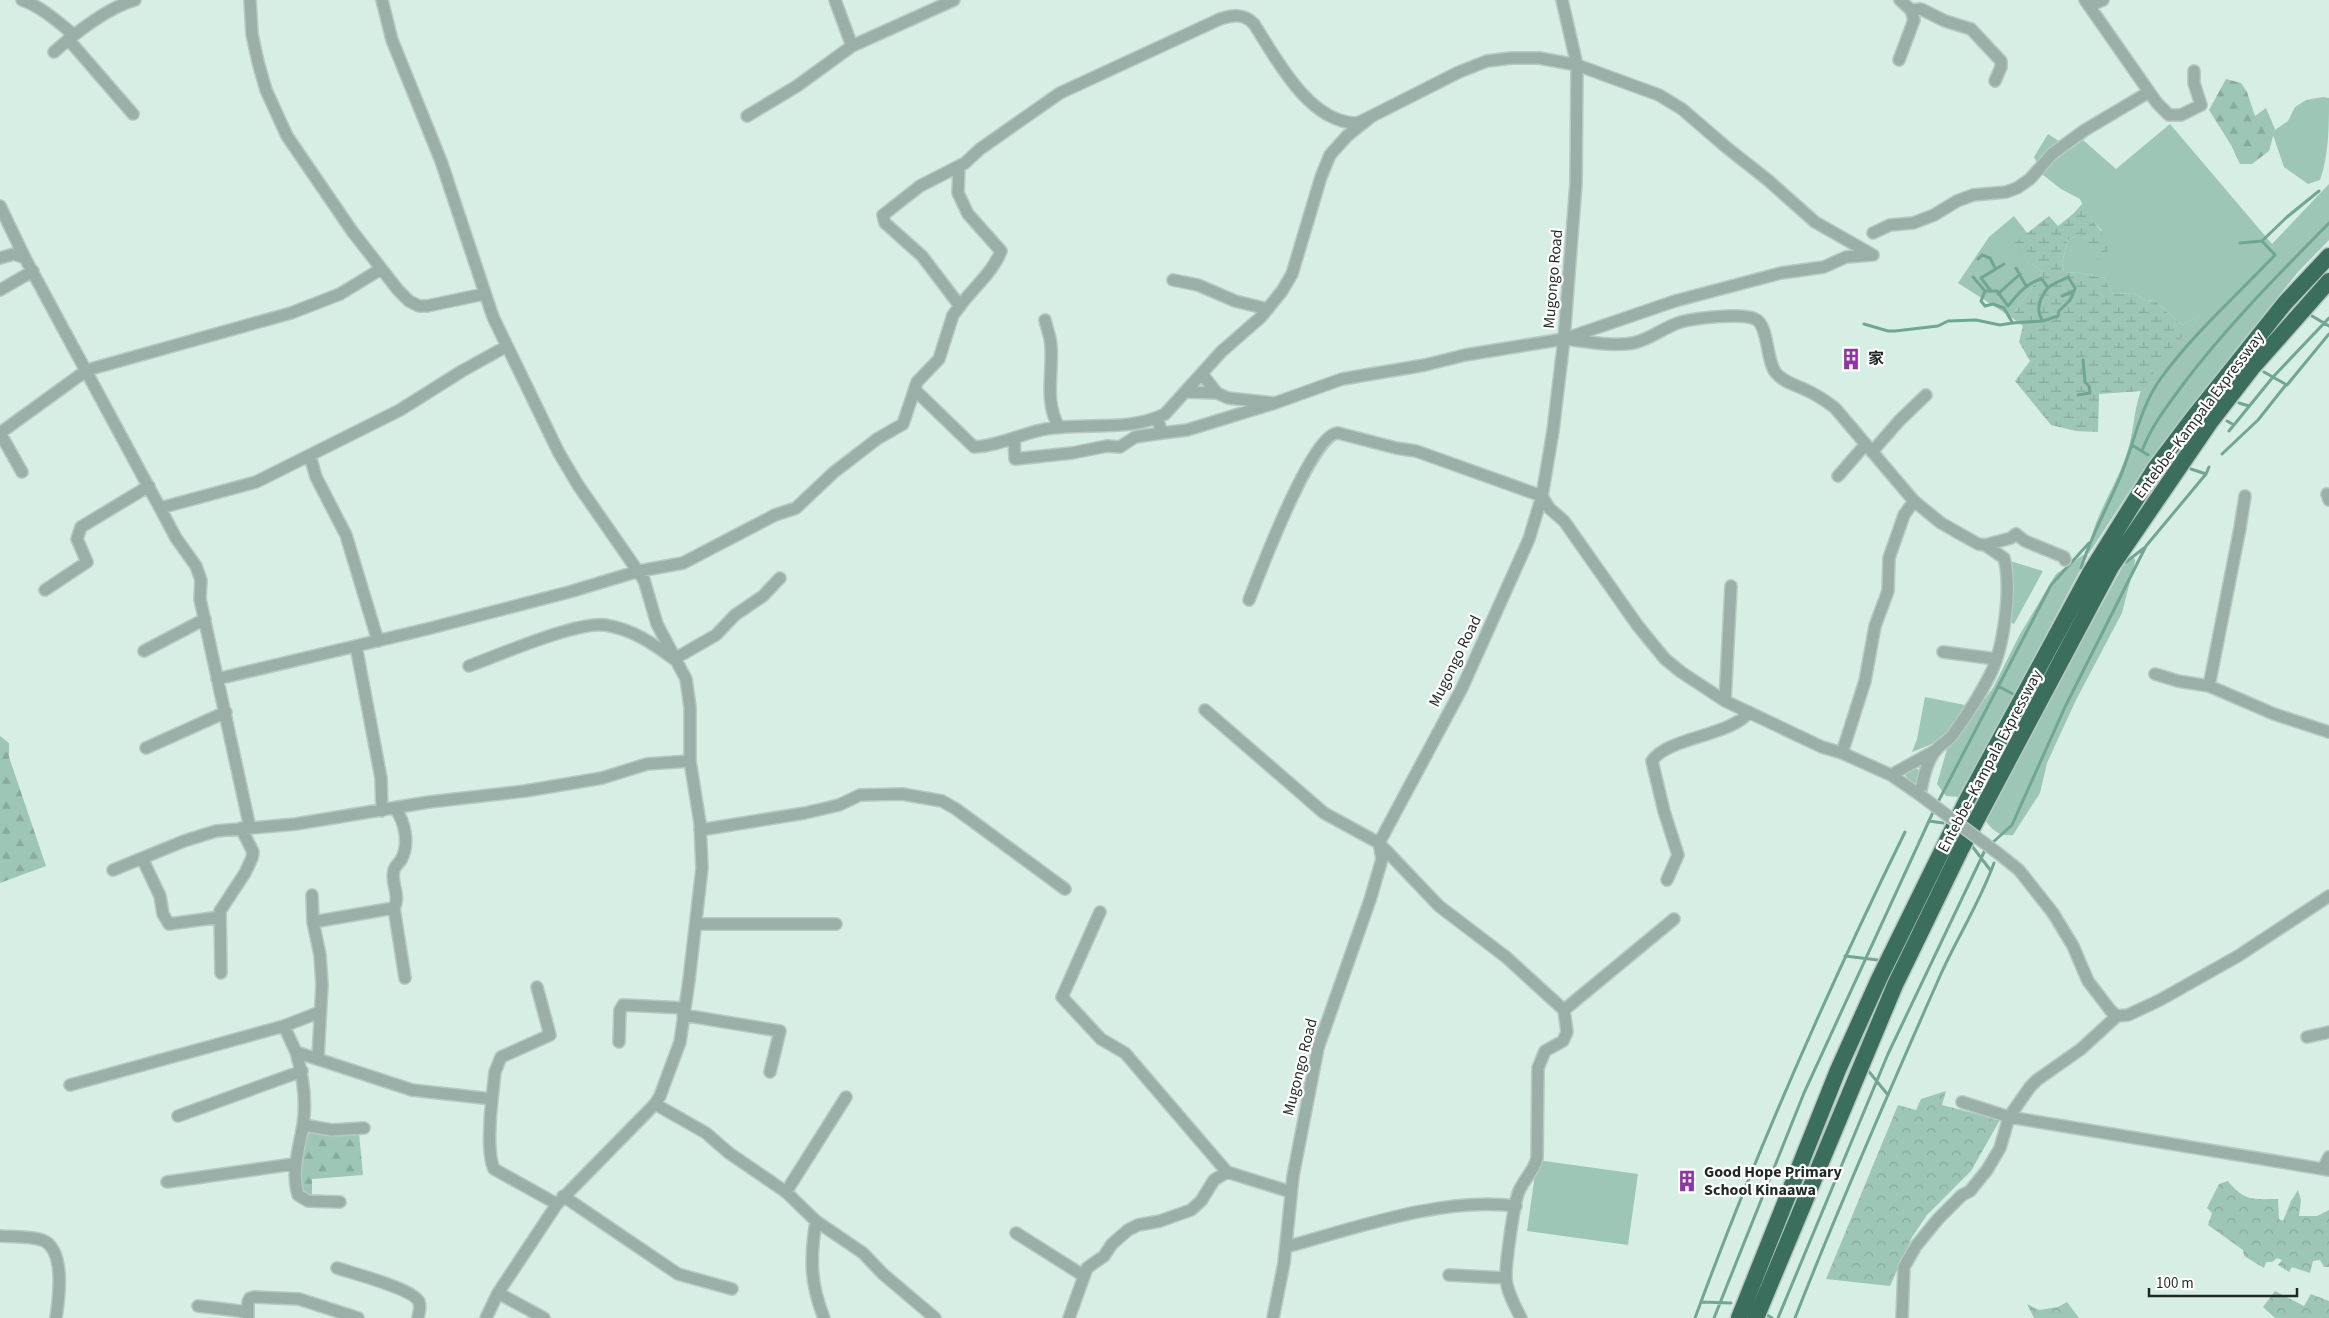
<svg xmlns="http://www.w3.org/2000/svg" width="2329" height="1318" viewBox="0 0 2329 1318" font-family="'Source Sans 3','Noto Sans SC',sans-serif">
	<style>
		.grass { fill: #9dc6b7 }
		.forest { fill: url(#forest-firs) }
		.wetland { fill: url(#wetland-marsh) }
		.park { fill: url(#park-crowns) }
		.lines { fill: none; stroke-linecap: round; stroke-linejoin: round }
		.stream { stroke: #72a694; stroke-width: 3 }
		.minor-casing { stroke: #b6cac2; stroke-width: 14 }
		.highway-casing { stroke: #b6cac2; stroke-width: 19 }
		.minor { stroke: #99afa7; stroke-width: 11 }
		.highway { stroke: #3b6e5d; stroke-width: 16 }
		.minor-bridge-casing { stroke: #b6cac2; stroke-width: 14; stroke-linecap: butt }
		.minor-bridge { stroke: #99afa7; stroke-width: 11 }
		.labels { text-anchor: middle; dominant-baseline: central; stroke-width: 4.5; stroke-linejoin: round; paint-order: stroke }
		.street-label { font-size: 16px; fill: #1f2825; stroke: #fff }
		.poi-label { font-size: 16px; font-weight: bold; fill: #1f2825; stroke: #fff; text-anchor: start }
	</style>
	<defs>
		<pattern id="forest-firs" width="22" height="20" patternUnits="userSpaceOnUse" patternTransform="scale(1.25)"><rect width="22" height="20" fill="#9dc6b7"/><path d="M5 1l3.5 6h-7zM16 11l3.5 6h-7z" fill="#87aa9d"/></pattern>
		<pattern id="wetland-marsh" width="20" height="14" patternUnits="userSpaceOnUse" patternTransform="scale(1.25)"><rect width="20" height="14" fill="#9dc6b7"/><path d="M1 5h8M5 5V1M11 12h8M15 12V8" fill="none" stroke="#87aa9d"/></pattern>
		<pattern id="park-crowns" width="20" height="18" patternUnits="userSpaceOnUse" patternTransform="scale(1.25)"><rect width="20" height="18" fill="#9dc6b7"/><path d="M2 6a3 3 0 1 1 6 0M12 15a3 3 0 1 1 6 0" fill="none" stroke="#87aa9d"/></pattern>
	</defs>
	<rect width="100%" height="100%" fill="#d7eee5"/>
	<!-- grass -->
	<path class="grass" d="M2323 97 2329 98C2329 125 2329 155 2320 180L2308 184 2284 167 2272 132 2288 121 2295 107 2306 100Z
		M2170 124 2272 244 2329 184V240L2298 272 2241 343 2151 458 2088 555 1960 797 1946 796 1937 784 1947 749 1993 688 2019 636 2056 574 2083 555H2088C2092 516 2119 484 2129 446 2135 426 2134 401 2145 383 2160 358 2182 337 2201 315L2182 325 2155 301 2145 300 2133 293 2113 294 2104 278 2081 273 2064 272 2062 263 2068 240 2080 234 2102 231 2086 213 2080 199 2061 189 2043 175 2034 157 2048 134 2071 149 2083 140 2116 169Z
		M2014 216 2028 234 2009 248 2043 272 2011 317 1958 283 1989 237Z
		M2131 557 2135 559V562L2122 613 2076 700 2047 763 2040 793 2013 835C1998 837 1993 830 1984 819L2123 566Z
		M2010 561 2043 571 2014 624 2007 620Z
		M1925 697 1965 705C1949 736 1945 740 1912 752L1917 739Z
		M1911 768 1918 769 1919 783 1915 784 1908 780 1905 774Z
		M1537 1160 1638 1174 1628 1245 1527 1231Z"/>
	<!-- forest -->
	<path class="forest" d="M2226 79 2241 83 2247 92 2255 116 2266 108 2275 129 2269 151 2252 164H2240L2231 145 2209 110Z
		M0 736 9 743V757L46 866 0 883Z
		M305 1128 359 1133 363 1175 312 1179V1198L302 1193 297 1166Z"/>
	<!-- wetland -->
	<path class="wetland" d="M2082 204C2092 226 2108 229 2108 257L2097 260 2080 234 2068 240 2062 263 2064 272 2081 273 2104 278 2113 294 2133 293 2145 300 2155 301 2182 325 2202 314 2159 364 2142 391 2099 394 2098 432 2076 431 2051 425 2015 381 2030 361 2019 342 2023 326 2011 317 2043 272 2008 248 2049 216 2058 226 2073 214Z"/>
	<!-- park -->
	<path class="park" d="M1946 1091 1942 1105 2000 1120 1971 1171 1927 1215 1912 1237 1890 1286 1826 1279 1898 1105 1916 1110 1921 1099Z
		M2228 1181C2245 1202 2253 1199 2278 1199L2279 1219 2283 1221 2291 1201 2298 1190 2301 1200 2299 1216H2317L2329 1210V1267H2324L2320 1260 2313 1261 2310 1273 2292 1267 2289 1272 2278 1265 2282 1260 2277 1258 2272 1262H2266L2264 1268 2244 1256 2243 1250 2208 1225 2212 1213 2207 1208 2219 1184Z
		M2275 1291 2304 1306 2311 1294 2329 1301V1318H2275L2263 1307Z
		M2067 1302 2079 1318H2034L2027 1304 2039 1310 2058 1307Z"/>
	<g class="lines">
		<!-- stream -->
		<path class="stream" d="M2240 243 2262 241 2287 217 2319 191
			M1978 259 1982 255 1990 258 1995 268
			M2016 268 2026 286
			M1973 277 1985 291 1981 301 1985 306 1993 304 2004 308 2012 322
			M1985 291H1997L2008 306C2017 295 2027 282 2042 279L2048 288
			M1991 291 1981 278 2004 264
			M1998 294 2020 274
			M2062 296 2074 291
			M2312 316 2329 326
			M1864 324 1888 331H1895L1938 326 1948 321 1976 320 2000 325 2012 323 2043 321 2058 316 2059 311C2067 303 2072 301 2075 288L2068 277C2062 281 2052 283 2047 289 2040 298 2035 310 2043 321
			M2264 372 2287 385 2329 334
			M2078 395 2090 393 2089 386 2085 382 2083 360
			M2239 403 2249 406
			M2227 421 2234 425
			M2229 431 2273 377 2329 318
			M2132 445 2148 455
			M2142 451C2151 426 2168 405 2184 383 2227 326 2279 274 2329 223
			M2222 454 2258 420 2285 386
			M2191 469 2206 474
			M2126 562 2144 548
			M2081 568C2092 533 2110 503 2123 470 2135 439 2141 406 2161 378 2193 334 2238 294 2275 255L2262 241
			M1998 686 2013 694
			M1937 804 2051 585 2089 543
			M1929 821 1943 823
			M1991 844 2012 825 2065 707 2146 546 2206 474 2209 467
			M1972 846 1991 871
			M1845 956 1878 960
			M1866 1068 1888 1095
			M1701 1302 1731 1303
			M1767 1315 1772 1318
			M1695 1318C1756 1152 1827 991 1905 832
			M1714 1318 1804 1093 1934 810
			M1778 1318 1888 1054 1986 848
			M1795 1318C1840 1203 1890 1089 1940 976 1957 938 1980 902 1994 863"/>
		<!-- minor casing -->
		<g class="minor-casing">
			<path id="minor" d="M22 0C42 7 58 22 74 35
				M250 0 252 34 258 62 266 90 287 136 352 231 398 290 409 301 419 306H427L484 294
				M382 0 392 40 441 161 493 317 559 453 578 485 644 580 657 624 686 679 690 707V761L700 823 702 868 689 980 680 1042 660 1096 655 1104 557 1204 498 1293 486 1318
				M835 0 852 46
				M2085 0 2157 103 2169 115H2181L2201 105 2194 83V71
				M2089 6 2103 0
				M1911 10 1921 9 1945 21 1971 29 2001 61V67L1995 81
				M68 39 133 114
				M54 52C75 33 109 7 135 0
				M1899 60 1914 20 1911 10 1900 0
				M747 116 797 86 852 46 954 0
				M959 166 958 193 968 214 1001 251C993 272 973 288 960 306
				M0 206 25 258 160 508 256 482 400 410 462 371 507 346
				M1873 233 1890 225 1913 223 1934 215 1957 201 1973 195 2006 192 2017 188 2030 179 2052 154 2085 130 2149 92
				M0 258 14 254 25 258
				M1173 280 1198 285 1235 301 1268 309
				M0 290 33 271
				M1045 320C1047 329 1051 338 1051 347 1053 374 1044 402 1059 427
				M916 391 974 447C998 446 1018 435 1041 430 1081 421 1127 433 1165 414L1221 352 1261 317 1282 291 1292 274 1321 177 1330 155 1347 136 1372 116 1459 72 1487 61 1512 58H1539L1577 65 1659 95 1682 109 1726 147 1769 181 1815 222 1873 255
				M1186 392 1217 393
				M1275 403 1342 379 1425 365 1465 355 1564 339 1675 301 1781 273 1824 267 1846 257 1873 255
				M1157 418 1162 433 1187 430 1275 403 1228 398 1217 393 1202 374
				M0 433 87 370 291 313 340 294 381 269
				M0 433 22 472
				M1014 439 1015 459 1072 453 1107 446 1120 447 1135 437 1162 433
				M1872 452 1899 421 1926 395
				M310 456 316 477 346 535 378 641
				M1838 476 1865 445
				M2327 494 2329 500
				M160 508 176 538 196 566 201 580 200 599 250 828
				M1985 545 2011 538 2016 534 2025 541 2064 557 2065 560
				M45 590 87 562 77 539 81 527 149 486
				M1249 600C1259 575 1312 433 1338 433L1396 448 1416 451 1542 496 1549 508 1564 521 1638 626 1665 659 1681 672 1725 701 1822 747 1842 753 1891 775 1920 795C1923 780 1926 761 1937 749 1942 743 1950 740 1954 733 1967 715 1980 695 1990 675 2004 648 2012 587 2004 558L1985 545 1978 544 1941 523 1914 501 1835 408C1826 401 1817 395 1806 390 1796 385 1783 382 1776 373 1766 361 1769 329 1757 320 1745 312 1692 318 1678 323 1663 328 1649 340 1633 343 1611 347 1586 341 1564 339
				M356 646 381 778 382 811
				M144 651 205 619
				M1943 652 1996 659
				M469 666C499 655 577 621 605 625 632 629 652 643 674 659L716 635 735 615 763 596 780 578
				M2155 674 2178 681 2209 686 2274 714 2329 732
				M217 679 427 629 569 592 639 571 683 563 775 515 796 508 833 473 877 439 903 424 917 382 939 359 953 315 960 306 922 256 885 223 883 215 920 186 965 163 980 149 1060 93 1220 19C1233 15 1244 13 1254 24 1276 58 1308 121 1355 123 1360 123 1367 118 1372 116
				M2209 686 2240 528 2245 496
				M1725 701 1731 586
				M1205 710 1324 813 1379 843 1439 906 1506 957 1564 1010 1674 919
				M146 748 226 712
				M1842 753 1865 681 1875 626 1888 591 1889 558 1904 515 1914 501
				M1891 775 1936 750
				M700 830 805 813 839 805 860 795 902 794 942 801 956 809 1065 889
				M1999 854 2019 870 2053 913 2073 946 2088 981 2111 1011 2117 1016 2128 1015 2160 1000 2238 956 2329 896
				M142 858 160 896 163 914 169 924 220 917
				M113 870 184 841 216 831 296 824 429 802 525 791 602 778 647 764 690 761
				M1667 880 1678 855 1664 811 1652 761C1668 737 1731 736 1749 712
				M312 895 313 922
				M394 908 405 978
				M1100 912 1062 997 1101 1039 1125 1053 1227 1172 1291 1192
				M696 924H836
				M221 973 220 911 245 873 252 858 253 852 241 828
				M683 1015 780 1031 770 1072
				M284 1026 296 1052
				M2307 1037 2329 1032
				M619 1042 620 1010 623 1005 684 1008
				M318 1058 322 985 320 955 313 922 394 908C401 895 390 883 394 870 395 866 399 863 401 860 410 844 405 822 395 808
				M70 1085 284 1026 320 1012
				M492 1099 495 1072 501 1057 550 1035 537 987
				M1962 1102 2009 1117 2329 1170
				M655 1104 706 1133 729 1153 786 1192 816 1221 863 1253 883 1274 935 1318
				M178 1116 302 1071
				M303 1125 332 1130 364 1128
				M2323 1169 2329 1157
				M167 1182 294 1164
				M786 1192 846 1097
				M563 1196 678 1274 732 1289
				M340 1202 308 1201 298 1195C291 1171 299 1149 303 1125 307 1100 303 1076 296 1052L412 1090 492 1099C490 1116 487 1154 494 1169L557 1204
				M816 1221C810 1258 810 1283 824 1318
				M1016 1233 1084 1276
				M0 1236C14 1237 29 1236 42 1240 66 1249 59 1298 56 1318
				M1286 1247C1355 1228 1444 1196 1516 1206
				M337 1268C352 1273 414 1289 419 1302 421 1307 419 1313 418 1318
				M1449 1275 1506 1278
				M498 1293 544 1318
				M198 1306 248 1312
				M248 1318V1302L250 1298 254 1297 299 1299 358 1318
				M1069 1318 1087 1268 1104 1256 1112 1244 1128 1230 1138 1225 1160 1221 1191 1210 1201 1201 1214 1180 1227 1172
				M1273 1318 1284 1263 1293 1176 1318 1048 1370 900 1382 859 1379 843 1462 688 1529 539 1542 496 1553 431 1564 339 1576 183 1577 65 1562 0
				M1521 1318C1515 1306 1507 1292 1506 1279 1505 1267 1514 1202 1519 1191 1524 1179 1534 1171 1537 1158L1538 1068 1545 1051 1563 1041 1567 1032 1564 1010
				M1902 1318 1904 1267 1916 1246 1938 1219 1962 1195 1970 1191 1987 1170 2000 1148 2009 1117 2030 1087 2037 1080 2081 1049 2117 1016"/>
		</g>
		<!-- highway casing -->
		<g class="highway-casing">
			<path id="highway" d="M1739 1318 1838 1070 1879 979 1968 798 2090 573 2156 467 2193 418 2285 303 2329 256
				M1756 1318 1895 985 1960 851 2111 567 2211 421 2252 368 2329 281"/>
		</g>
		<!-- minor -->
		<use href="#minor" class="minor"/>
		<!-- highway -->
		<use href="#highway" class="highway"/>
		<!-- minor-bridge casing -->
		<g class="minor-bridge-casing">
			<path id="minor-bridge" d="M1920 795 1999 854"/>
		</g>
		<!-- minor-bridge -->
		<use href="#minor-bridge" class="minor-bridge"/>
	</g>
	<!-- icons -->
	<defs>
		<g id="building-bare" transform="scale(1.725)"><path d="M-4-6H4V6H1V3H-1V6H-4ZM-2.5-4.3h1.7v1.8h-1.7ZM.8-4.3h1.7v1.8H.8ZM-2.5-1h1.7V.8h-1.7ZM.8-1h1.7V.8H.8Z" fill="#9036a2" stroke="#fff" stroke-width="2.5" paint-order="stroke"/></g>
	</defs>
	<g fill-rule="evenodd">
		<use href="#building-bare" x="1851" y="359"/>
		<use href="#building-bare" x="1687" y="1181"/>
	</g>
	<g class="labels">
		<!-- street labels -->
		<g class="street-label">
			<text transform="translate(1553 279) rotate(-85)">Mugongo Road</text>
			<text transform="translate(2199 415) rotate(-53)">Entebbe–Kampala Expressway</text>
			<text transform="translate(1455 661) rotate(-64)">Mugongo Road</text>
			<text transform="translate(1990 761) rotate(-62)">Entebbe–Kampala Expressway</text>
			<text transform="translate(1300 1067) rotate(-76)">Mugongo Road</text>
		</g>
		<!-- poi labels -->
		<g class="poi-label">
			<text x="1868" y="359">家</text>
			<text x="1704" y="1172">Good Hope Primary<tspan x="1704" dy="18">School Kinaawa</tspan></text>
		</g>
	</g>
	<!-- scale -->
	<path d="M2149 1288v8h148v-8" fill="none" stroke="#1f2825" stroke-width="2.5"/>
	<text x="2156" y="1288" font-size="15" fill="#1f2825" stroke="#ffffff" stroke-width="4" paint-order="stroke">100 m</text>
</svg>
